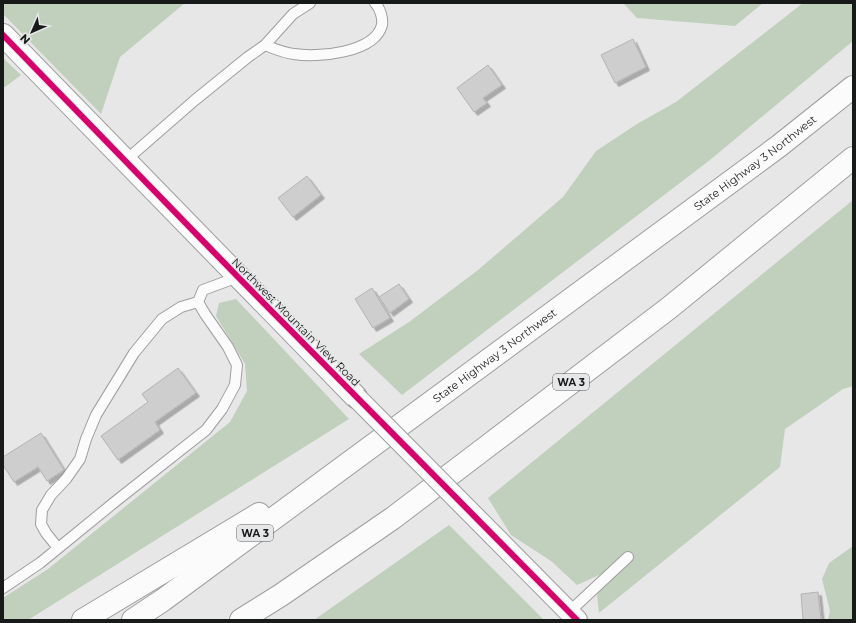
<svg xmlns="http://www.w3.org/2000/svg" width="856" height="623" viewBox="0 0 856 623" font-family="Montserrat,sans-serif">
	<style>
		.forest { fill: #c0d0bc }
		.building { fill: #cecece; stroke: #b3b3b3; filter: url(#shadow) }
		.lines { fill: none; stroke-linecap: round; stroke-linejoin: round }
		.service-casing { stroke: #9e9e9e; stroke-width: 12 }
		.minor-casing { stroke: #9e9e9e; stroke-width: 22 }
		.tertiary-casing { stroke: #9e9e9e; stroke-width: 24 }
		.motorway-casing { stroke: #9e9e9e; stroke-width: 24 }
		.service { stroke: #fbfbfb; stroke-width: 10 }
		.minor { stroke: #fbfbfb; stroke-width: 20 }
		.tertiary { stroke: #fbfbfb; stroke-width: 22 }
		.motorway { stroke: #fbfbfb; stroke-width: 22 }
		.minor-bridge-casing { stroke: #9e9e9e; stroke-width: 22; stroke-linecap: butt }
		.minor-bridge { stroke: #fbfbfb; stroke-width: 20 }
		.cycleway-casing { stroke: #e6e7e8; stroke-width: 8 }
		.cycleway { stroke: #d6006c; stroke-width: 6 }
		.labels { text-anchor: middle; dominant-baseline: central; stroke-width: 3.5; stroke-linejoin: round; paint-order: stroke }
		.shield { fill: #e6e7e8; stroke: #565757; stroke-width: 1 }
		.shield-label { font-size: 10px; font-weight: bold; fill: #181919 }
		.street-label { font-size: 11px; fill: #181919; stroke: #e6e7e8 }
	</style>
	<defs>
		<filter id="shadow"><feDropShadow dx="3.5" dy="3.5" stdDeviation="0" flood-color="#0004"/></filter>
	</defs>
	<rect width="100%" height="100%" fill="#e7e7e7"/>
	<!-- forest -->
	<path class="forest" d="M3 3H185L120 57 101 114 3 14Z
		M623 3H763L735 26 637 18Z
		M803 3H853V41L710 160 402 395 359 354 409 322 478 270 563 197 596 151 637 124 676 102Z
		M3 58 21 75 5 87H3Z
		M853 200V386L843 389 785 429 780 467 599 613 597 595 617 567 577 585 551 561 511 535 488 498Z
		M236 299 349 419 28 620H3V598L48 569 230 422 247 391 245 364 216 316 219 303Z
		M449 525 544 620H314Z
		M853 546V620H828L830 611 822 579 829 563Z"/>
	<!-- building -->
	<path class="building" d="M633 39 646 67 615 83 601 55Z
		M488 65 502 85 483 98 487 103 474 112 457 88Z
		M307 176 321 195 293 217 278 198Z
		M399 284 409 299 390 313 379 297Z
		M372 288 390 318 373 328 355 299Z
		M178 368 196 393 155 422 160 430 118 460 101 436 148 402 142 394Z
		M41 433 64 470 47 481 38 467 14 482 3 465V457Z
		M818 592 821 620H803L801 594Z"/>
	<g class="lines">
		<!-- service casing -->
		<g class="service-casing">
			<path id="service" d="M265 45C275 49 284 53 294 54 317 58 375 53 382 25 383 18 380 8 375 3
				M125 161 195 100 248 57 265 45 293 14 310 3
				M58 548 46 533 41 524 42 510 51 495 66 479 80 459 86 439 96 415 134 353 162 319 181 307 198 302
				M3 588 40 563 116 501 206 430 222 409 235 385 237 365 228 347 205 314 198 302 203 290 238 277
				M569 612 628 557"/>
		</g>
		<!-- minor casing -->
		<g class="minor-casing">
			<path id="minor" d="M494 536 577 620"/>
		</g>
		<!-- tertiary casing -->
		<g class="tertiary-casing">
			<path id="tertiary" d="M3 35 356 397"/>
		</g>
		<!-- motorway casing -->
		<g class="motorway-casing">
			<g id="motorway">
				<path d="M83 620 259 514"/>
				<path id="s1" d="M133 620 163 600 779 146 853 87"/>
				<path d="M241 620 281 595 393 518 493 442 669 308 853 158"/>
			</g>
		</g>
		<!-- service -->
		<use href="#service" class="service"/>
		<!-- minor -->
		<use href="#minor" class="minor"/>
		<!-- tertiary -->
		<use href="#tertiary" class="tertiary"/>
		<!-- motorway -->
		<use href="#motorway" class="motorway"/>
		<!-- minor-bridge casing -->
		<g class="minor-bridge-casing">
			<path id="minor-bridge" d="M356 397 494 536"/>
		</g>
		<!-- minor-bridge -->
		<use href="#minor-bridge" class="minor-bridge"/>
		<!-- cycleway casing -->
		<g class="cycleway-casing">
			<path id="cycleway" d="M3 35 238 277 577 620"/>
		</g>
		<!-- cycleway -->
		<use href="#cycleway" class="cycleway"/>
	</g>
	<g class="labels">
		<!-- shield labels -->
		<g class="shield">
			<rect x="553" y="374" width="36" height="16" rx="3"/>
			<rect x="237" y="525" width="36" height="16" rx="3"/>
		</g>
		<g class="shield-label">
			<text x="571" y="382">WA 3</text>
			<text x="255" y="533">WA 3</text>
		</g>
		<!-- street labels -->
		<g class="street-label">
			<text stroke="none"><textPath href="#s1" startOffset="772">State Highway 3 Northwest</textPath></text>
			<text transform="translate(296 322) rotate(45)">Northwest Mountain View Road</text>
			<text stroke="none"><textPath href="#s1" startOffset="448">State Highway 3 Northwest</textPath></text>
		</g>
	</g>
	<!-- border -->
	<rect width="856" height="623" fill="none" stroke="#181919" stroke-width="8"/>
	<!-- north arrow -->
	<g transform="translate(32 32) rotate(225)" stroke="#e6e7e8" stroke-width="3" paint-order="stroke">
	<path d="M0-3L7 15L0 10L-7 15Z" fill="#181919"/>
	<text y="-6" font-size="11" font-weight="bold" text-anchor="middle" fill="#181919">N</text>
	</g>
</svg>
